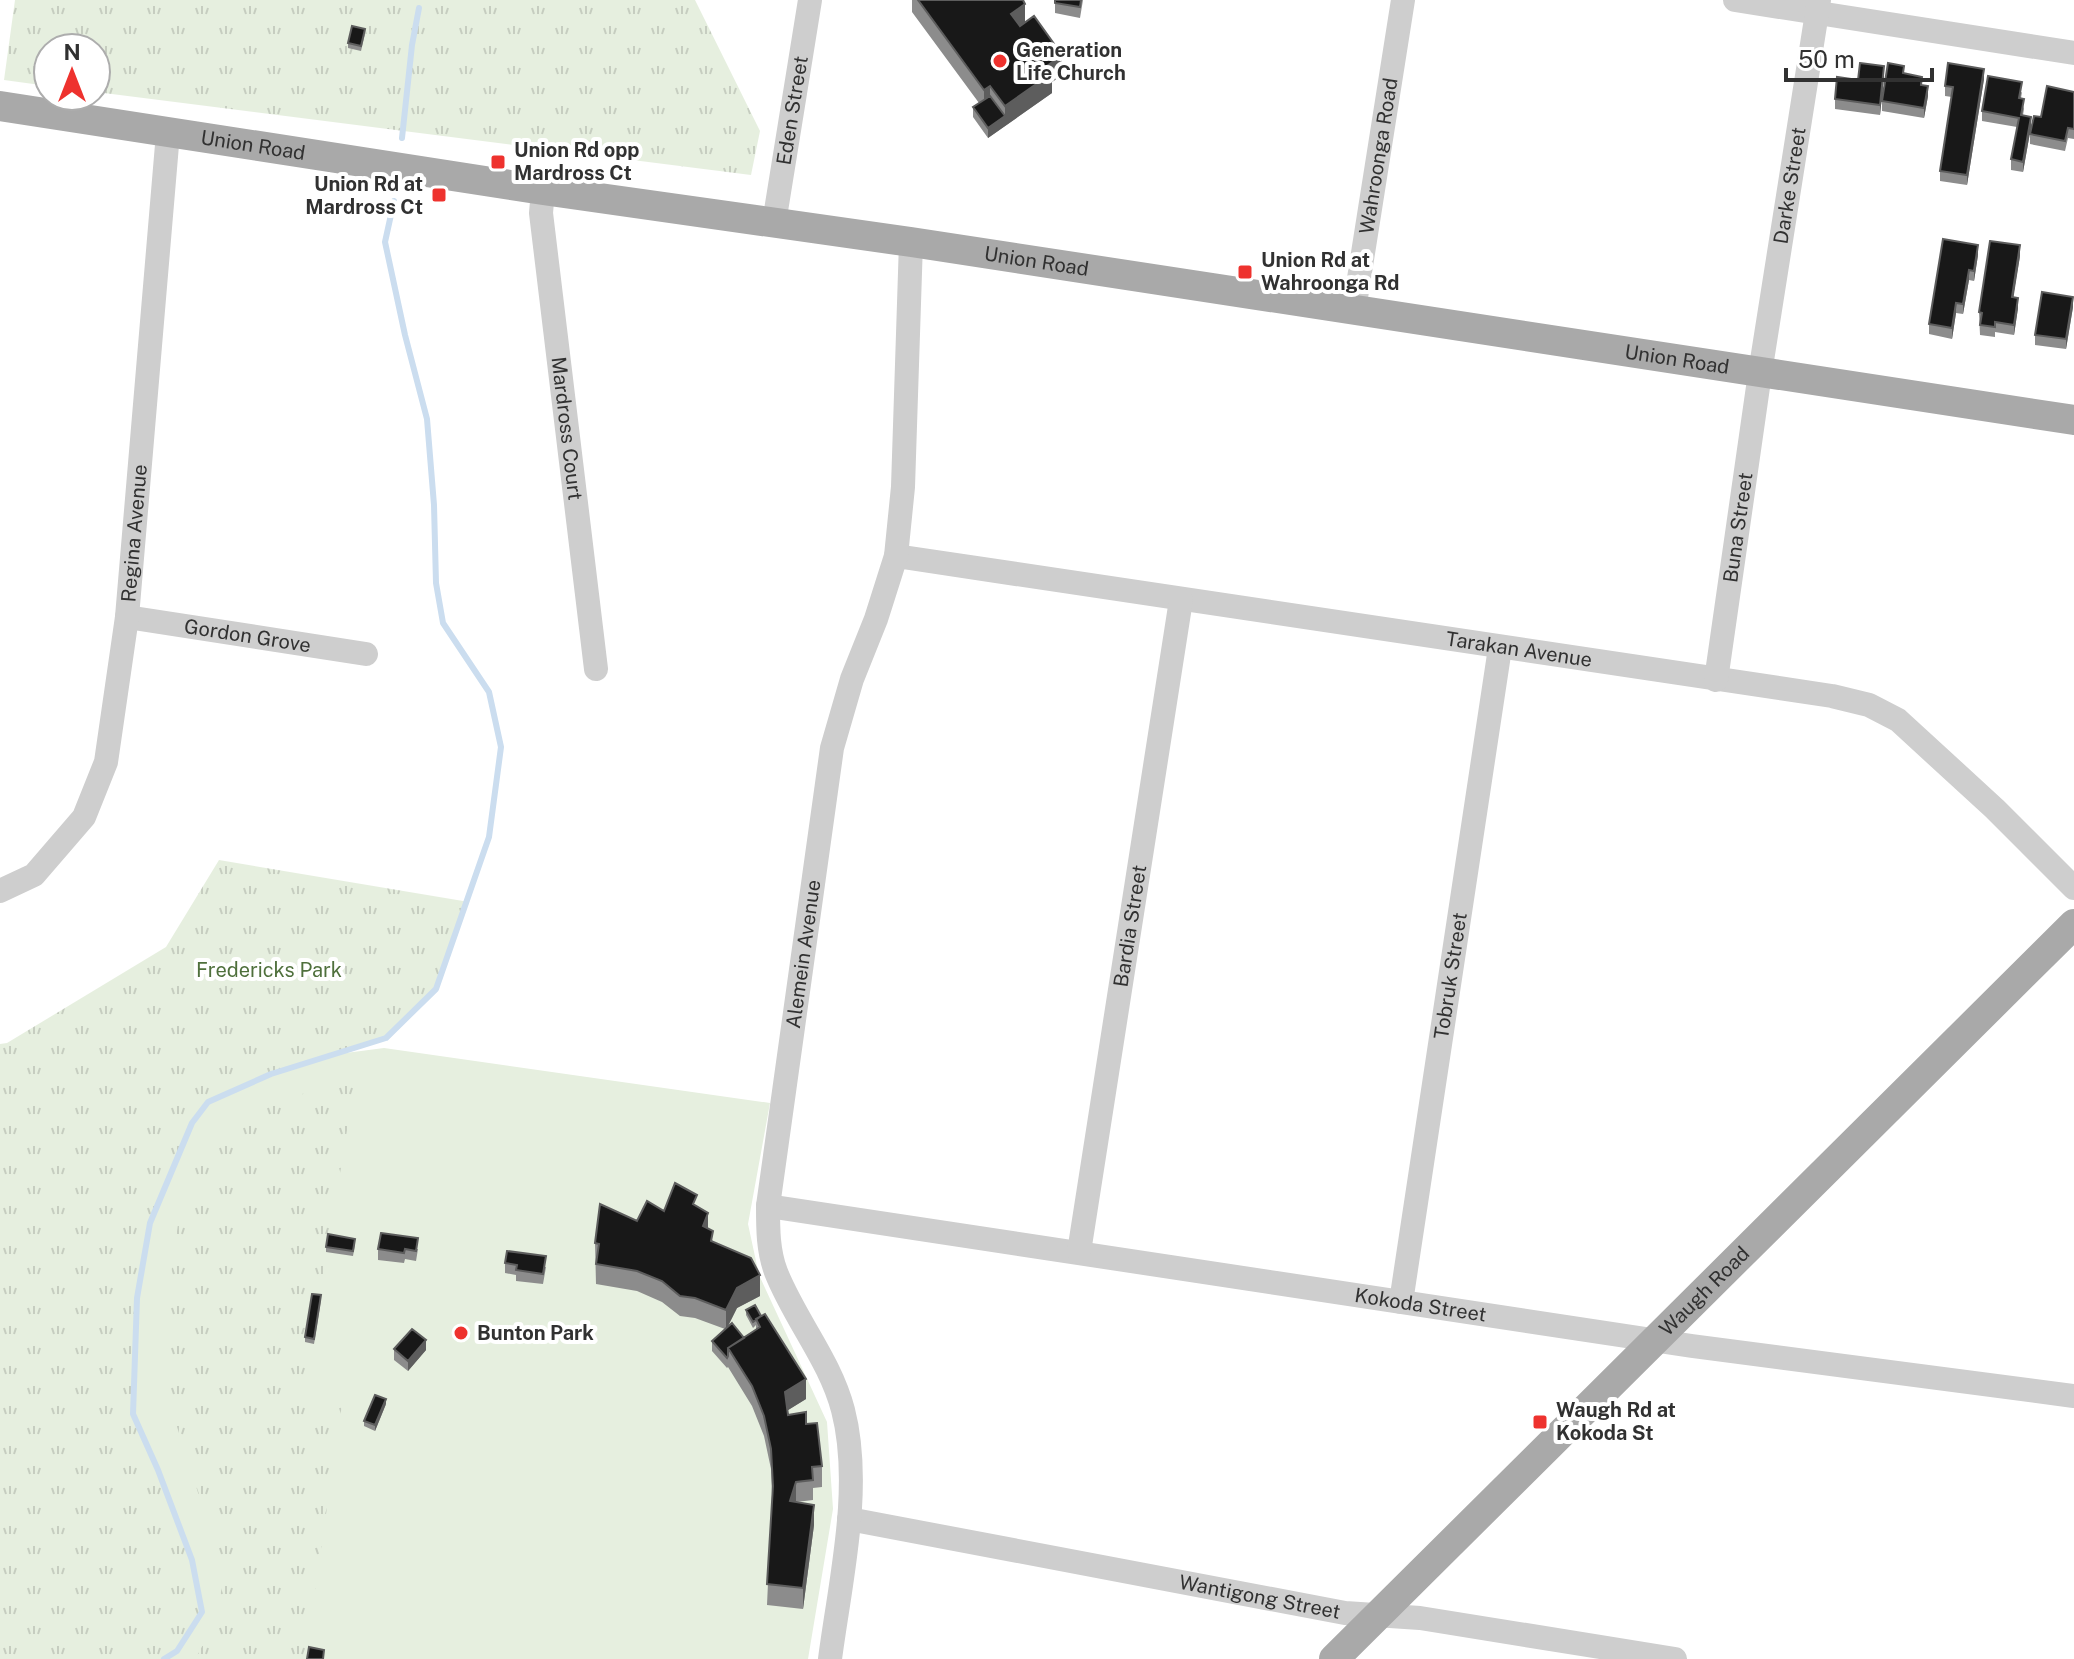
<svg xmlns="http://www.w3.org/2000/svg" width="2074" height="1659" viewBox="0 0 2074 1659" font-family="'Public Sans',sans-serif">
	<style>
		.grass { fill: #e6efdf }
		.park { fill: url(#park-tufts) }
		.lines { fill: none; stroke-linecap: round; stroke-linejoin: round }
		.stream { stroke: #cbddef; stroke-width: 6 }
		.minor { stroke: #cecece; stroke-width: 24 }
		.major { stroke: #a9a9a9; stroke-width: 30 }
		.wall { fill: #8c8c8c }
		.shaded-wall { fill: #5d5d5d }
		.building { fill: #181818; stroke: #5d5d5d; stroke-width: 2 }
		.poi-dot { fill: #ee322e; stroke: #fff; stroke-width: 3 }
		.labels { text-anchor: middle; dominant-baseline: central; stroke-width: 8; stroke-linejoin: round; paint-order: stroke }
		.poi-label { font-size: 20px; font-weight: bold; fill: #313131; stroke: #fff; text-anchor: start }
		.street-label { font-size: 20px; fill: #313131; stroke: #fff }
		.park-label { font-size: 20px; fill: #4f703c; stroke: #fff }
	</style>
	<defs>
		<pattern id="park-tufts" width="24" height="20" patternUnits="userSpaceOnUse" patternTransform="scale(2)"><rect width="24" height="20" fill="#e6efdf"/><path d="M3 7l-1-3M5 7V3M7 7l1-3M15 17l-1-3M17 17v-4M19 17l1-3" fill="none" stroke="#c6cdc0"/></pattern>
	</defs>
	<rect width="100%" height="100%" fill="#fff"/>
	<!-- grass -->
	<path class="grass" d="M384 1048 770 1103 748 1224 759 1275 827 1422 833 1509 808 1659H164L177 1651 202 1612 192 1559 158 1470 133 1414 137 1298 150 1223 192 1123 208 1102 271 1074 338 1054Z"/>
	<!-- park -->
	<path class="park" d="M15 0H695L760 131 751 175 96 92V48H48V86L4 80Z
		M219 860 469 902 436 989 386 1038 271 1074 208 1102 192 1123 150 1223 137 1298 133 1414 158 1470 192 1559 202 1612 177 1651 164 1659H0V1044L7 1043 166 947Z
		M356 1074 304 1398 342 1404 305 1659H195C214 1627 221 1608 223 1571L164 1386 161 1350 172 1267 178 1224 190 1179 200 1155 231 1124 259 1110Z"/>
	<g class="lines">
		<!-- stream -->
		<path class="stream" d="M402 138 412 45 419 8
			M164 1659 177 1651 202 1612 192 1560 158 1470 133 1414 137 1298 150 1223 192 1123 208 1102 271 1074 386 1038 436 989 489 837 501 747 489 692 443 623 436 583 434 505 427 419 405 335 385 242 394 201"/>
		<!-- minor -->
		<g class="minor">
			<path d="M1735 0 2074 53"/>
			<path id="s1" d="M543 190 541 213 596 669"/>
			<path id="s2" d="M774 223 810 0"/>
			<path id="s3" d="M1354 310 1403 0"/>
			<path id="s4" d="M896 556 1832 696 1869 705 1898 720 1995 809 2074 888"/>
			<path id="s5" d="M127 617 366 654"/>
			<path id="s6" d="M1716 680 1760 373 1819 0"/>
			<path id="s7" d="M0 891 34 875 84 817 106 762 127 617 168 133"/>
			<path id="s8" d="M768 1206 1692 1346 2074 1396"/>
			<path id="s9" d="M1079 1252 1181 600"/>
			<path id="s10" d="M1401 1302 1500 648"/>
			<path id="s11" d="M849 1519 1345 1613 1420 1618 1675 1659"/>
			<path id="s12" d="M830 1659C840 1582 863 1487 843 1410 830 1360 795 1320 776 1272 768 1251 768 1229 768 1206L832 748 852 679 876 619 896 556 903 487 911 242"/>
		</g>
		<!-- major -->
		<g class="major">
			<path id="s13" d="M0 106 543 190 911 242 2074 420"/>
			<path id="s14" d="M1334 1659 2074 924"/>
		</g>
	</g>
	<!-- wall -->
	<path class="wall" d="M912 0H1023L1025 22 1062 75 1052 82V93L988 138 973 117V107L979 103 912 12Z
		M1055 0H1083L1080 18 1055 13Z
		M365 34 361 51 348 48V43Z
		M1904 74 1928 96 1924 118 1882 111V101Z
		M1884 76 1880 115 1835 109V99L1858 80Z
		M1984 79 1967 185 1940 181V171L1952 97 1945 96V86Z
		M2022 92 2021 98 2024 109 2023 115 2031 127 2023 172 2011 170V159L2017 127 1982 121V111Z
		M2074 92V139L2068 138 2065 151 2030 144V134L2041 117Z
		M1978 255 1974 281 1969 280 1963 314 1956 313 1952 339 1929 334V324Z
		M2020 256 2013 297 2018 308 2014 335 1995 332V337L1980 335 1979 312Z
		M2073 307 2066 349 2035 345V335Z
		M697 1206 708 1229 713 1242 760 1296 737 1308 728 1326 744 1338 756 1330V1325L753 1328 746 1315V1310L755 1305 806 1399 788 1410V1415L806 1424 822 1466V1487L813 1488V1500L796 1502 814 1525 803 1609 767 1605 772 1495 771 1469 764 1436 752 1406 728 1367 727 1368 712 1351V1341L725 1329 695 1318 680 1316 662 1302 637 1291 596 1284 595 1243 637 1221 664 1211Z
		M355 1244 353 1256 326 1252V1247Z
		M378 1249H418L416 1261 405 1259 404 1263 378 1260Z
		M505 1263 546 1267 543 1284 516 1281V1275L505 1273Z
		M321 1300 314 1344 305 1342V1337Z
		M394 1349 426 1350 408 1371 394 1360Z
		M386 1404 375 1431 364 1426V1421Z"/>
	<!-- shaded-wall -->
	<path class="shaded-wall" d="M1025 4V24L1011 34V14Z
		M1062 55V75L1052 82V93L988 138V128L1005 116V106L1047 66Z
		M1884 66V76L1880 115V105Z
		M1984 69V79L1967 185V175Z
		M990 86V107L984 111V90Z
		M1928 86V96L1924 118V108Z
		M2031 117V127L2023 172V162Z
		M1978 245V255L1974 281V271Z
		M2020 245V256L2012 307V297Z
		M1969 270V280L1963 314V304Z
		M2073 297V307L2066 349V339Z
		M2018 298V308L2014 335V325Z
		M1956 303V313L1952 339V328Z
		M708 1213V1233L703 1226Z
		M760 1275V1296L737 1308 726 1330V1310L737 1288Z
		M426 1340V1350L408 1371V1361Z
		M806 1379V1399L785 1412V1392Z
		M386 1399V1404L375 1431V1425Z
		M796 1482V1502L790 1501Z
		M814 1505V1525L803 1609V1588Z"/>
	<!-- building -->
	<path class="building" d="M918 0H1023L1025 4 1011 14 1020 26 1034 16 1062 55 1047 66 1052 73 1005 106 990 86 984 90Z
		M1055 0H1081L1080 7 1055 3Z
		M352 26 365 29 361 46 348 43Z
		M1860 63 1884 66 1880 105 1835 99 1837 77 1858 80Z
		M1888 63 1904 66 1903 73 1922 77 1921 85 1928 86 1924 108 1882 101Z
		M1948 63 1984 69 1967 175 1940 171 1953 87 1945 86Z
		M1988 76 2022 82 2019 98 2024 99 2021 115 2031 117 2023 162 2011 159 2019 118 1982 111Z
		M2047 86 2074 92V129L2068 128 2065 141 2030 134 2034 116 2041 117Z
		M990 96 1005 116 988 128 973 107Z
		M1943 239 1978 245 1974 271 1969 270 1963 304 1956 303 1952 328 1929 324Z
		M1990 241 2020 245 2012 297 2018 298 2014 325 1995 322V327L1980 325 1982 313 1979 312Z
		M2042 292 2073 297 2066 339 2035 335Z
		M675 1183 697 1195 693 1204 708 1213 703 1226 713 1231 711 1241 751 1258 760 1275 737 1288 726 1310 695 1298 680 1296 662 1281 637 1271 596 1264 599 1244 595 1243 600 1204 637 1221 647 1201 664 1211Z
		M381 1233 418 1238 416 1251 405 1249 404 1253 378 1249Z
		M328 1234 355 1239 353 1251 326 1247Z
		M507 1251 546 1256 543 1274 516 1270 517 1265 505 1263Z
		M312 1294 321 1295 314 1339 305 1337Z
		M755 1305 761 1316 753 1322 746 1310Z
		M765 1314 806 1379 785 1392 788 1415 806 1412V1424L817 1423 822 1466 812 1467 813 1480 796 1482 790 1501 814 1505 803 1588 767 1584 773 1486 771 1449 764 1416 752 1386 728 1348 760 1327 756 1319Z
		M732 1323 744 1338 728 1348V1356L727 1358 712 1341Z
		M412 1329 426 1340 408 1361 394 1349Z
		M375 1395 386 1399 375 1425 364 1421Z
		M309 1647 324 1650 323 1659H307Z"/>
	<!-- markers -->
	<g class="poi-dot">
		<circle cx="1000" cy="61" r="8"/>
		<rect x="490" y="154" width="16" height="16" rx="4"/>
		<rect x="431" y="187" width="16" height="16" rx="4"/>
		<rect x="1237" y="264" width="16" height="16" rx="4"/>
		<circle cx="461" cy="1333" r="8"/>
		<rect x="1532" y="1414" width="16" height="16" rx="4"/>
	</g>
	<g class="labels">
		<!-- poi labels -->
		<g class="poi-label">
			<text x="1016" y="50">Generation<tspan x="1016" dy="23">Life Church</tspan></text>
			<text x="514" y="150">Union Rd opp<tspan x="514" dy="23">Mardross Ct</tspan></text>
			<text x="423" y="184" text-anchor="end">Union Rd at<tspan x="423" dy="23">Mardross Ct</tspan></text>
			<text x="1261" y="260">Union Rd at<tspan x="1261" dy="23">Wahroonga Rd</tspan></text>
			<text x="477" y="1333">Bunton Park</text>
			<text x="1556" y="1410">Waugh Rd at<tspan x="1556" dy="23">Kokoda St</tspan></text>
		</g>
		<!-- street labels -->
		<g class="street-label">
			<text stroke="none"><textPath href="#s2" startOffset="114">Eden Street</textPath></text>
			<text stroke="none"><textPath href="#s13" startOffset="256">Union Road</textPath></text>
			<text stroke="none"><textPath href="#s3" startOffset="156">Wahroonga Road</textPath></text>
			<text stroke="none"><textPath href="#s6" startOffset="500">Darke Street</textPath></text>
			<text stroke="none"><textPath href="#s13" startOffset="1048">Union Road</textPath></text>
			<text stroke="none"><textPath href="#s13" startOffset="1696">Union Road</textPath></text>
			<text stroke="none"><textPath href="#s1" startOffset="240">Mardross Court</textPath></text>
			<text stroke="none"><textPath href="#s6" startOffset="154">Buna Street</textPath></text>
			<text stroke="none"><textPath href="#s7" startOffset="404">Regina Avenue</textPath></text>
			<text stroke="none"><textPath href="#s5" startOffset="122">Gordon Grove</textPath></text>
			<text stroke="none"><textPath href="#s4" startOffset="630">Tarakan Avenue</textPath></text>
			<text stroke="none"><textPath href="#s9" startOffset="330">Bardia Street</textPath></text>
			<text stroke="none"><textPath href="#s12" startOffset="726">Alemein Avenue</textPath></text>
			<text stroke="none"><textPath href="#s10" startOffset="330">Tobruk Street</textPath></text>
			<text stroke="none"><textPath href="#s14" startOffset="522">Waugh Road</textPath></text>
			<text stroke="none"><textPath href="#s8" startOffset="660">Kokoda Street</textPath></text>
			<text stroke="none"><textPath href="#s11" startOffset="418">Wantigong Street</textPath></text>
		</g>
		<!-- park labels -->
		<g class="park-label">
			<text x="269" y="970">Fredericks Park</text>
		</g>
	</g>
	<!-- north arrow -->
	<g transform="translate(72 72)"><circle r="38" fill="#ffffff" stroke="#adadad" stroke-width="2"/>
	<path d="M0-6L14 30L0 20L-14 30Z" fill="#ee322e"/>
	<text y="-12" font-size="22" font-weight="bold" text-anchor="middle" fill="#313131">N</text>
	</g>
	<!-- scale -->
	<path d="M1786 68v12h146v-12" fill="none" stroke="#313131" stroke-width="4"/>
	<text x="1798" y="68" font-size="24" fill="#313131" stroke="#ffffff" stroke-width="6" paint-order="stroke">50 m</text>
</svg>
